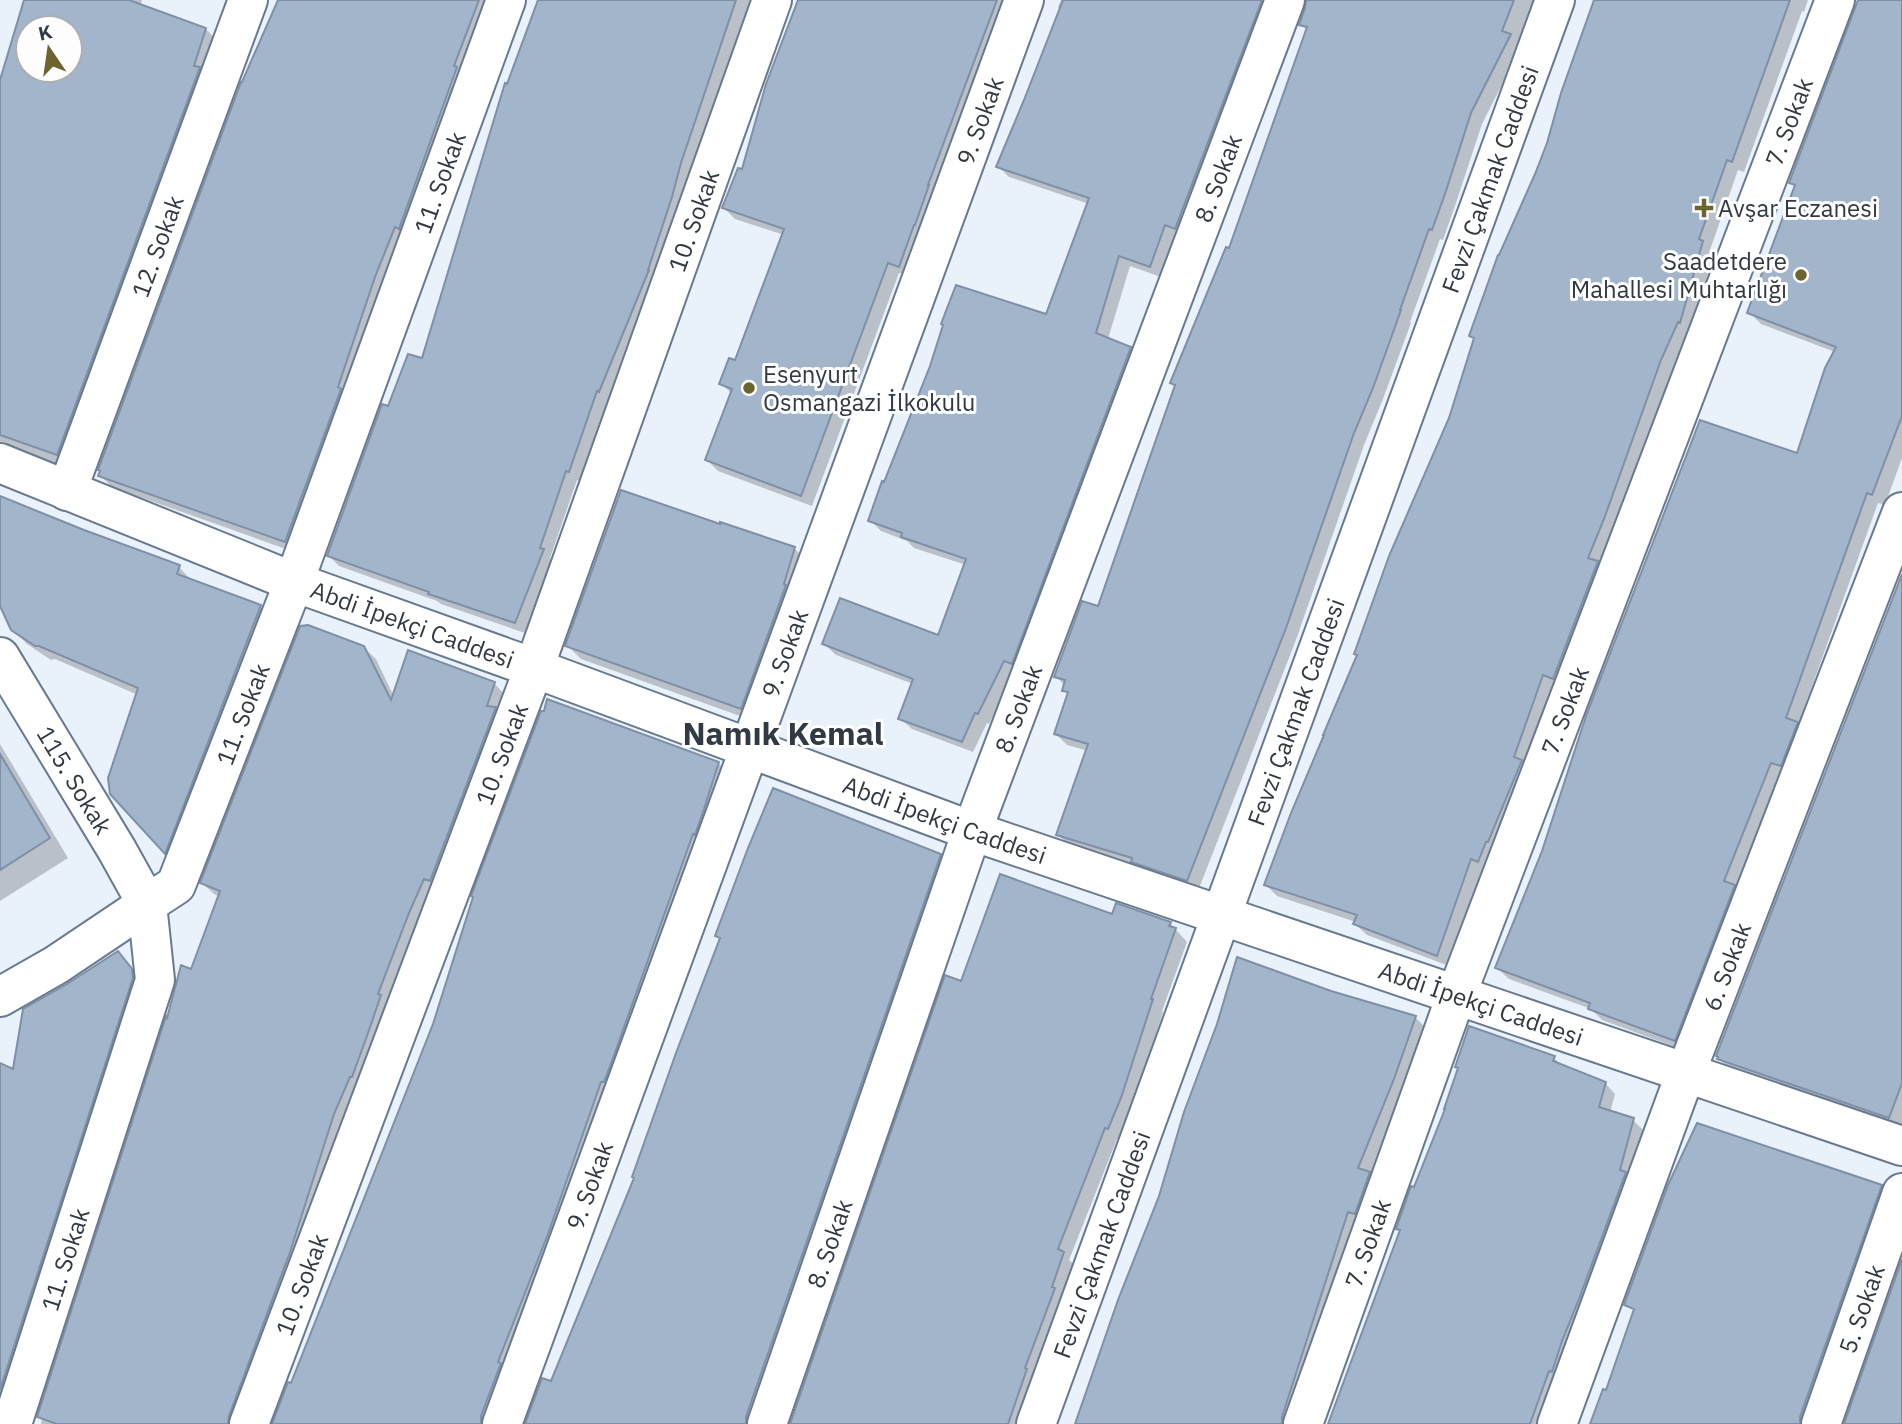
<svg xmlns="http://www.w3.org/2000/svg" width="1902" height="1424" viewBox="0 0 1902 1424" font-family="'IBM Plex Sans',sans-serif">
	<style>
		.shadow { fill: #0003; fill-rule: evenodd }
		.building { fill: #a3b5cb; stroke: #7f90a6; stroke-width: 2; fill-rule: evenodd }
		.lines { fill: none; stroke-linecap: round; stroke-linejoin: round }
		.street-casing { stroke: #697a8f; stroke-width: 42 }
		.secondary-casing { stroke: #697a8f; stroke-width: 42 }
		.street { stroke: #fff; stroke-width: 38 }
		.secondary { stroke: #fff; stroke-width: 38 }
		.poi-dot { fill: #696430; stroke: #fdfdfd; stroke-width: 2.5 }
		.labels { text-anchor: middle; dominant-baseline: central; stroke-width: 6; stroke-linejoin: round; paint-order: stroke }
		.street-label { font-size: 24px; fill: #313942; stroke: #fdfdfd }
		.poi-label { font-size: 24px; fill: #313942; stroke: #fdfdfd; text-anchor: start }
		.district-label { font-size: 32px; font-weight: bold; fill: #313942; stroke: #fdfdfd }
	</style>
	<rect width="100%" height="100%" fill="#e9f1fb"/>
	<!-- shadow -->
	<path class="shadow" d="M26 0H142L140 6 206 29 225 49 76 474 0 446V85ZM28 28H70V70H28Z
		M280 0H495L297 553 112 487 100 475Z
		M542 0H753L716 97 691 174 610 401H608L579 481 577 480 550 558 553 561 525 633 441 604 437 601 339 566 329 556 389 408 423 360 508 86Z
		M799 0H1012L910 276 899 273 812 506 718 471 707 460 732 394 721 383 736 362 784 235 735 219 724 208 743 171Z
		M1061 0H1278L1161 277 1130 266 1108 339 1130 348 1141 359 1015 671 989 724 987 723 973 752 912 729 900 718 913 684 836 655 824 644 940 638 966 565 914 548 907 541 881 531 870 520 1047 316 1089 204 1009 177 998 166 1061 10 1058 7Z
		M1308 0H1534L1519 44 1521 47 1482 124 1456 203 1443 240 1440 239 1410 322 1411 323 1383 399 1364 445 1296 640 1198 891 1144 872 1138 867 1069 846 1058 834 1088 751 1067 745 1056 734 1069 695 1064 690 1065 686 1056 676 1099 609 1176 387 1172 383 1230 250 1307 30 1301 24Z
		M1596 0H1808L1804 12 1802 11 1744 172 1738 170 1710 250 1714 254 1691 333 1689 332 1672 371 1489 872 1483 870 1449 966 1367 935 1355 924 1356 922 1277 896 1266 885 1359 656 1450 419 1476 340 1471 336 1537 175Z
		M1860 0H1902V458L1885 505 1878 503 1798 725 1808 735 1686 1051 1602 1020 1591 1009 1509 979 1497 968 1798 456 1835 352 1761 324 1750 313 1796 187 1791 182Z
		M0 498 179 567 193 582 260 607 275 621 179 866 112 793 138 695 55 659 51 660 27 644 12 629 0 602Z
		M721 524 795 549 808 562 754 721 581 659 567 645Z
		M1902 578V1125L1900 1129 1731 1070 1719 1059Z
		M363 647 376 659 394 697 494 683 505 695 241 1424H41L42 1419 39 1416 192 971 220 897 214 894 202 883Z
		M0 744 68 858 0 901Z
		M718 763 730 775 494 1424H274L292 1385Z
		M940 855 952 867 759 1424H527L552 1383 636 1179 722 940 717 936Z
		M1113 916 1170 923 1187 942 1162 1011 1163 1012 1132 1110 1120 1140 1117 1139 1069 1260 1075 1265 1023 1424H792L963 983Z
		M118 953 130 965 143 983 0 1409V1065L14 1071Z
		M1330 993 1415 1017 1426 1028 1404 1090 1370 1175 1380 1184 1294 1424H1077Z
		M1554 1058 1563 1067 1605 1083 1615 1094 1610 1113 1633 1120 1644 1131 1631 1179 1543 1424H1330L1402 1232 1398 1228 1415 1190Z
		M1881 1187 1892 1198 1813 1424H1596L1639 1314 1627 1302Z"/>
	<!-- building -->
	<path class="building" d="M24 0H129L206 28 194 66 200 67 57 455 0 435V80ZM28 28H70V70H28Z
		M278 0H479L454 66 457 67 399 229 395 227 375 277 338 387 341 389 285 542 98 476 100 471 98 470 241 82H242Z
		M538 0H736L681 163 672 197 648 270H649L599 392 597 391 569 472 566 471 540 548 544 549 515 623 428 594 429 592 327 556 382 404 388 406 408 354 422 358 505 83 507 84Z
		M798 0H997L928 185H929L915 225H914L899 267 888 263 801 496 705 460 732 389 719 384 729 358 735 360 784 229 722 208 738 168 742 169 766 84Z
		M1063 0H1262L1175 229 1165 225 1150 267 1119 256 1096 333 1131 347 1012 664 1004 661 978 714 975 713 962 742 898 719 913 679 822 644 840 598 938 635 966 559 901 537 902 533 868 521 882 481 884 482 930 366 943 325 941 324 956 285 1046 314 1089 198 996 167 1024 100Z
		M1306 0H1514L1502 31 1511 34 1471 113 1446 191 1432 230 1429 229 1400 310H1401L1373 388 1354 433 1286 628 1187 881 1131 862 1132 858 1056 835 1088 744 1054 734 1068 692 1062 691 1065 680 1054 677 1082 601 1098 606 1175 385 1170 383 1226 247 1229 248 1307 27 1299 25 1305 8Z
		M1594 0H1790L1732 162 1727 160 1699 239 1703 241 1680 323 1678 322 1661 360 1604 519 1588 558 1598 561 1553 679 1543 675 1514 757 1522 760 1488 842H1486L1478 862 1471 859 1437 956 1353 924 1357 915 1264 885 1291 813 1324 735H1323L1357 655 1354 654 1389 556 1449 418 1474 338 1469 336 1498 255H1499L1535 174 1547 143 1561 93Z
		M1858 0H1902V416L1872 495 1867 493 1786 718 1798 722 1781 766 1771 763 1724 881 1735 885 1675 1041 1588 1009 1590 1003 1495 968 1542 851 1586 716 1700 420 1797 453 1825 368 1836 347 1747 313 1795 185 1789 183Z
		M621 490 720 524V522L795 547 784 584 786 585 741 709 565 646Z
		M0 496 84 530 180 565 177 574 261 605 165 854 110 794 108 778 138 688 39 646H35L11 630 0 606Z
		M1902 574V1083L1889 1118 1717 1059 1718 1057 1716 1056Z
		M308 625 364 646 391 700 408 650 495 682 487 706 496 707 430 881 424 879 409 913 378 994 381 995 367 1036 352 1077H350L334 1114 290 1252 229 1416 228 1424H57L37 1417 166 1016 167 1018 181 965 191 969 220 891 200 883 300 626Z
		M547 699 719 762 704 809 695 835 693 834 612 1061 604 1082H601L548 1234 498 1362 501 1363 481 1416V1424H272L288 1382 291 1383 433 1024 473 897 471 896 541 711H544Z
		M0 754 50 838 0 870Z
		M773 788 941 854 746 1417V1424H525L542 1378 551 1381 634 1178 632 1177 676 1053 720 938 715 936 748 848Z
		M1000 874 1112 914 1116 903 1171 922 1169 926 1176 928 1151 999H1153L1121 1098 1108 1129 1105 1128 1058 1249 1064 1252 1052 1287 1055 1288 1025 1368 1027 1369 1008 1424H790L945 975 961 981Z
		M118 951 132 969 133 978 0 1390V1063L13 1069 23 1009 67 984Z
		M1237 957 1331 991 1416 1016 1394 1079 1358 1168 1370 1172 1355 1214 1348 1212 1282 1417V1424H1075L1118 1300 1159 1196 1184 1112 1217 1024Z
		M1469 1026 1555 1056 1553 1061 1606 1082 1599 1107 1634 1118 1620 1170 1626 1172 1579 1299 1562 1341 1552 1372 1549 1371 1530 1424H1328L1400 1230 1396 1229 1411 1186 1414 1187 1445 1109H1444L1458 1068 1455 1067Z
		M1697 1123 1882 1185 1800 1417V1424H1590L1603 1389 1606 1390 1634 1309 1624 1305 1668 1185Z
		M1902 1259V1424H1844Z"/>
	<g class="lines">
		<!-- street casing -->
		<g class="street-casing">
			<g id="street">
				<path id="s1" d="M0 463 294 582 534 668 972 831 1902 1146"/>
				<path id="s2" d="M67 491 248 0"/>
				<path id="s3" d="M12 1424 155 980 147 904 176 885 294 582 506 0"/>
				<path id="s4" d="M249 1424 534 668 772 0"/>
				<path id="s5" d="M502 1424 1024 0"/>
				<path id="s6" d="M767 1424 972 831 1285 0"/>
				<path id="s7" d="M1036 1424 1555 0"/>
				<path id="s8" d="M1303 1424 1456 996 1835 0"/>
				<path id="s9" d="M1557 1424 1686 1072 1902 512"/>
				<path id="s10" d="M1821 1424 1902 1193"/>
			</g>
		</g>
		<!-- secondary casing -->
		<g class="secondary-casing">
			<g id="secondary">
				<path id="s11" d="M0 657 117 850 147 904 56 965 0 997"/>
			</g>
		</g>
		<!-- street -->
		<use href="#street" class="street"/>
		<!-- secondary -->
		<use href="#secondary" class="secondary"/>
	</g>
	<!-- markers -->
	<g class="poi-dot">
		<path d="M1700.5 197.5h7v7h7v7h-7v7h-7v-7h-7v-7h7z"/>
		<circle cx="1801" cy="275" r="7"/>
		<circle cx="749" cy="388" r="7"/>
	</g>
	<g class="labels">
		<!-- street labels -->
		<g class="street-label">
			<text stroke="none"><textPath href="#s5" startOffset="1388">9. Sokak</textPath></text>
			<text stroke="none"><textPath href="#s8" startOffset="1390">7. Sokak</textPath></text>
			<text stroke="none"><textPath href="#s6" startOffset="1325">8. Sokak</textPath></text>
			<text stroke="none"><textPath href="#s7" startOffset="1325">Fevzi Çakmak Caddesi</textPath></text>
			<text stroke="none"><textPath href="#s3" startOffset="1328">11. Sokak</textPath></text>
			<text stroke="none"><textPath href="#s4" startOffset="1283">10. Sokak</textPath></text>
			<text stroke="none"><textPath href="#s2" startOffset="261">12. Sokak</textPath></text>
			<text stroke="none"><textPath href="#s1" startOffset="443">Abdi İpekçi Caddesi</textPath></text>
			<text stroke="none"><textPath href="#s5" startOffset="821">9. Sokak</textPath></text>
			<text stroke="none"><textPath href="#s6" startOffset="758">8. Sokak</textPath></text>
			<text stroke="none"><textPath href="#s8" startOffset="760">7. Sokak</textPath></text>
			<text stroke="none"><textPath href="#s7" startOffset="758">Fevzi Çakmak Caddesi</textPath></text>
			<text stroke="none"><textPath href="#s3" startOffset="761">11. Sokak</textPath></text>
			<text stroke="none"><textPath href="#s4" startOffset="716">10. Sokak</textPath></text>
			<text stroke="none"><textPath href="#s11" startOffset="144">115. Sokak</textPath></text>
			<text stroke="none"><textPath href="#s1" startOffset="1010">Abdi İpekçi Caddesi</textPath></text>
			<text stroke="none"><textPath href="#s9" startOffset="488">6. Sokak</textPath></text>
			<text stroke="none"><textPath href="#s1" startOffset="1577">Abdi İpekçi Caddesi</textPath></text>
			<text stroke="none"><textPath href="#s5" startOffset="254">9. Sokak</textPath></text>
			<text stroke="none"><textPath href="#s8" startOffset="192">7. Sokak</textPath></text>
			<text stroke="none"><textPath href="#s6" startOffset="191">8. Sokak</textPath></text>
			<text stroke="none"><textPath href="#s7" startOffset="191">Fevzi Çakmak Caddesi</textPath></text>
			<text stroke="none"><textPath href="#s3" startOffset="173">11. Sokak</textPath></text>
			<text stroke="none"><textPath href="#s4" startOffset="149">10. Sokak</textPath></text>
			<text stroke="none"><textPath href="#s10" startOffset="122">5. Sokak</textPath></text>
		</g>
		<!-- poi labels -->
		<g class="poi-label">
			<text x="1718" y="208">Avşar Eczanesi</text>
			<text x="1787" y="261" text-anchor="end">Saadetdere<tspan x="1787" dy="28">Mahallesi Muhtarlığı</tspan></text>
			<text x="763" y="374">Esenyurt<tspan x="763" dy="28">Osmangazi İlkokulu</tspan></text>
		</g>
		<!-- district labels -->
		<g class="district-label">
			<text x="783" y="733">Namık Kemal</text>
		</g>
	</g>
	<!-- north arrow -->
	<g transform="translate(49 49) rotate(347)"><circle r="33" fill="#fdfdfd" stroke="#abafb2" stroke-width="2"/>
	<path d="M0-5L12 26L0 18L-12 26Z" fill="#696430"/>
	<text y="-10" font-size="19" font-weight="bold" text-anchor="middle" fill="#313942">K</text>
	</g>
</svg>
